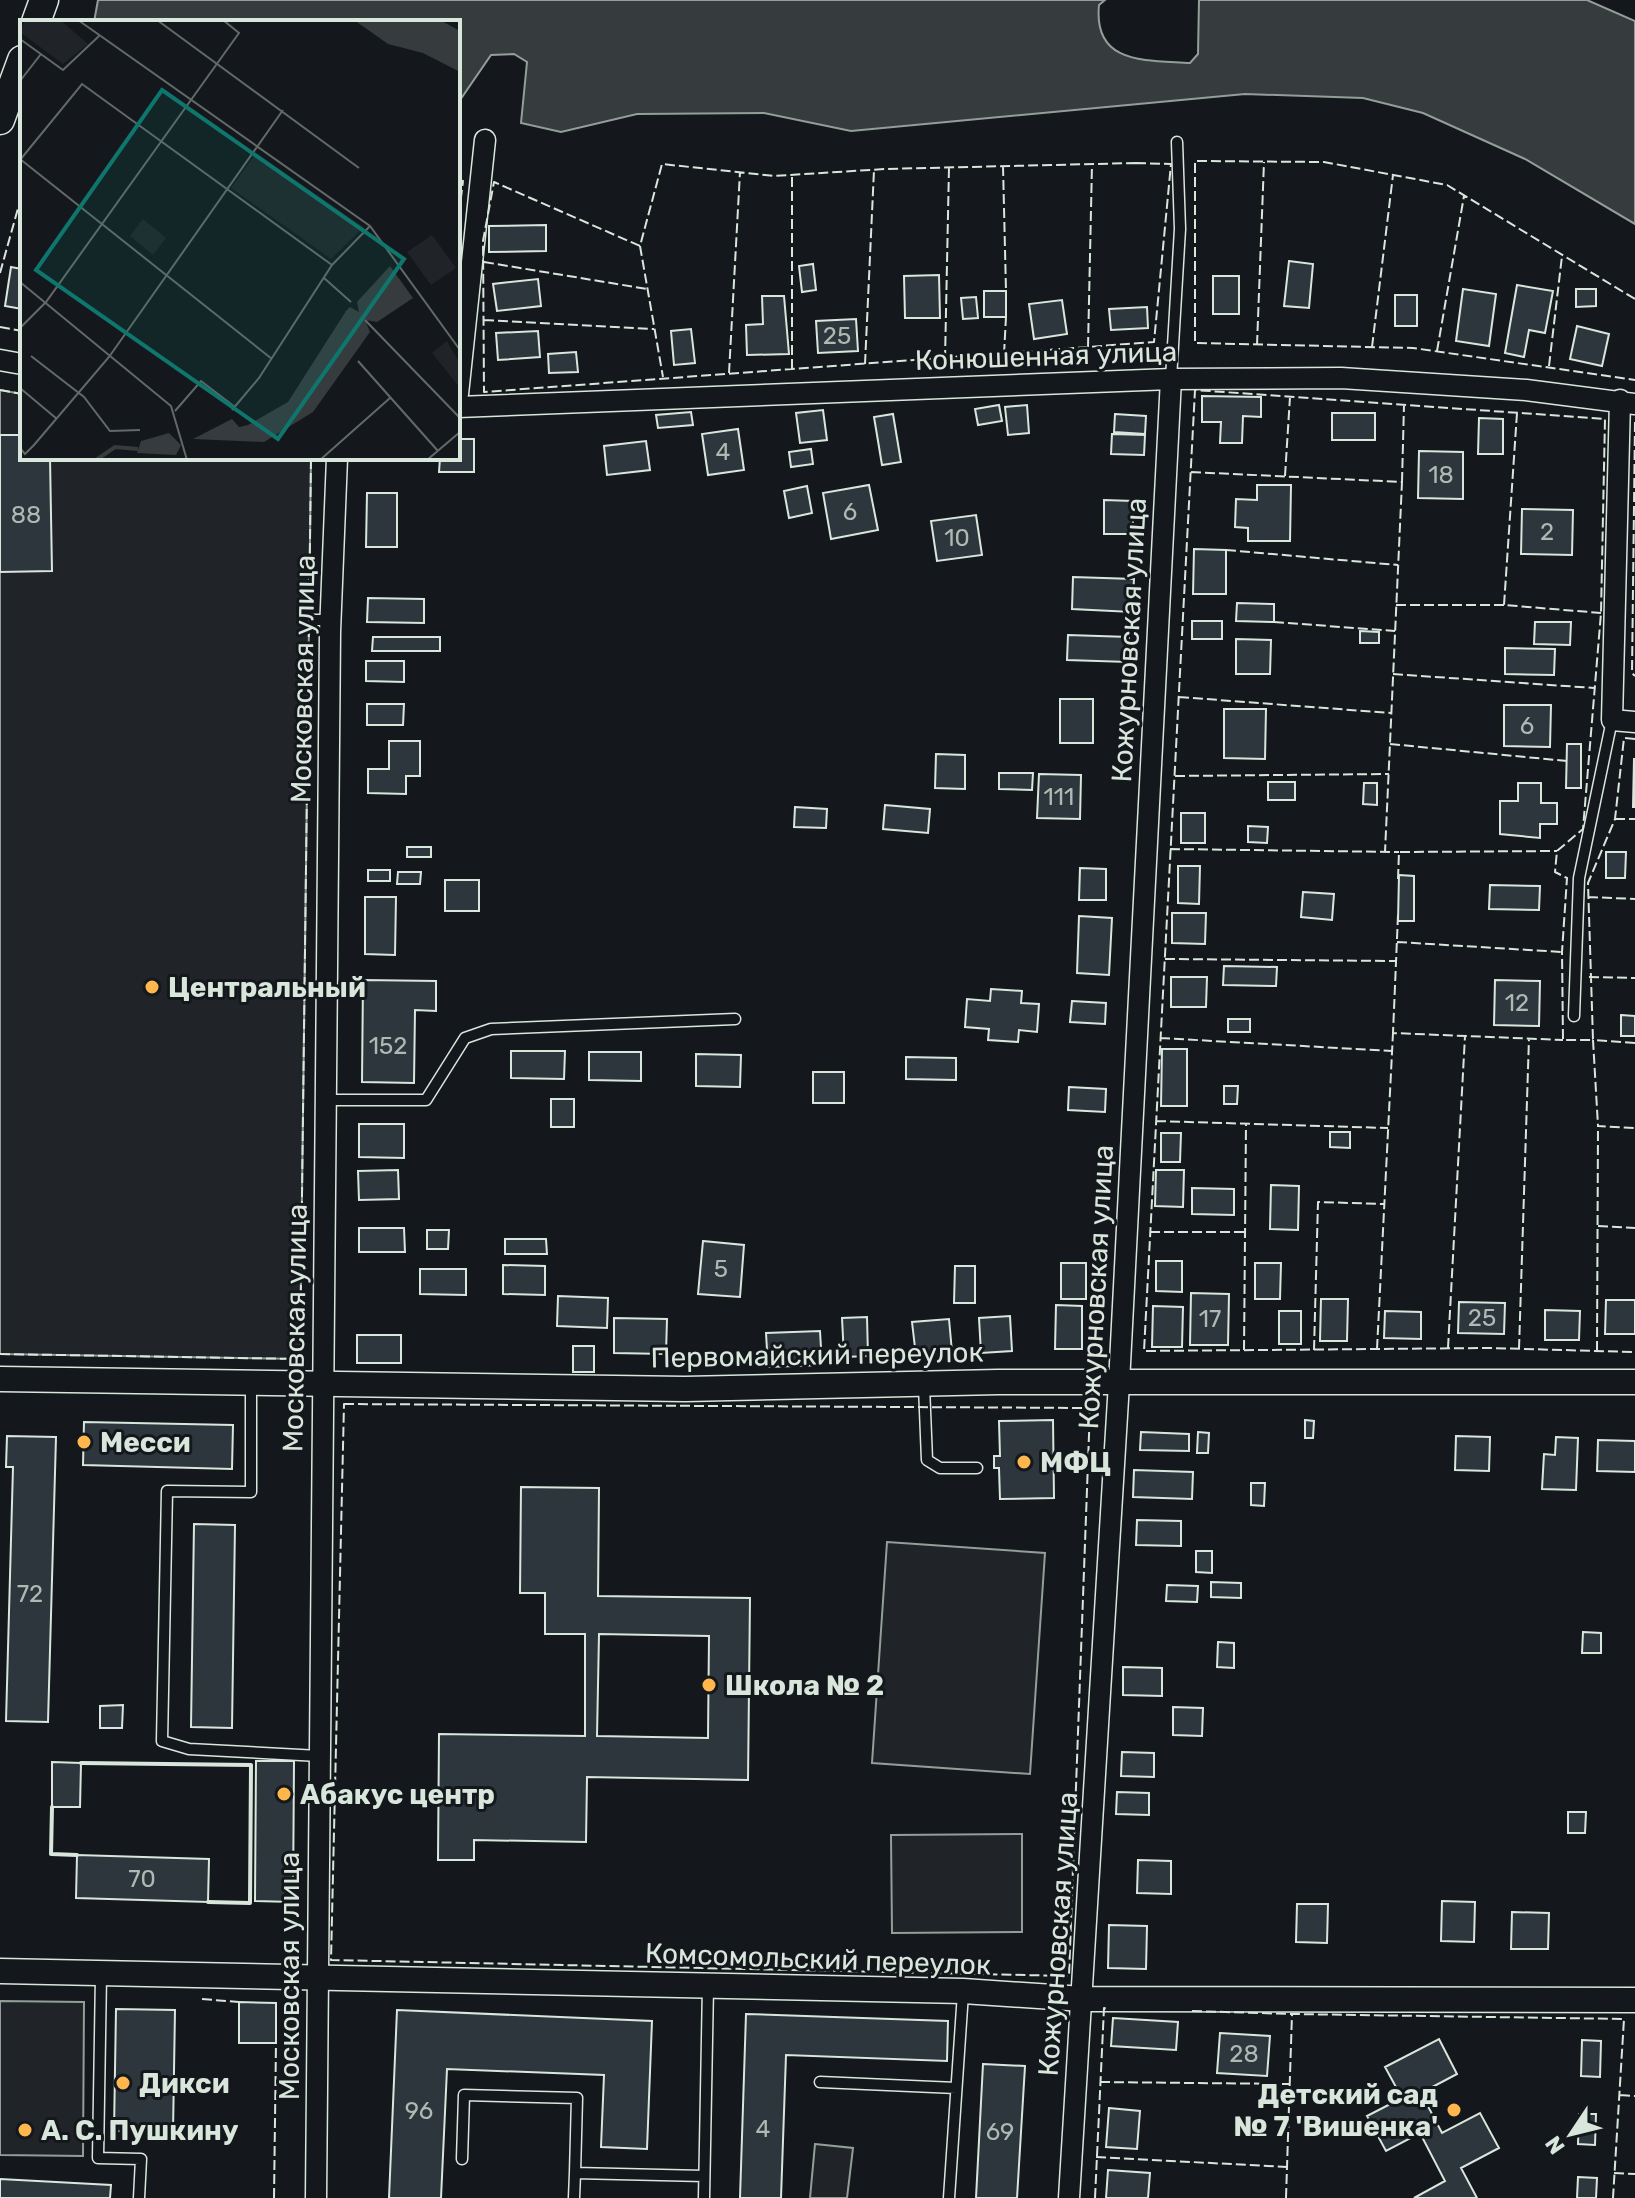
<svg xmlns="http://www.w3.org/2000/svg" width="1635" height="2198" viewBox="0 0 1635 2198" font-family="Rubik,sans-serif">
	<style>
		.green { fill: #202428; stroke: #939e99; stroke-width: 2 }
		.water { fill: #363b3e; stroke: #939e99; stroke-width: 2 }
		.building { fill: #2c363c; stroke: #d8e6dc; stroke-width: 2; fill-rule: evenodd }
		.lines { fill: none; stroke-linecap: round; stroke-linejoin: round }
		.service-casing { stroke: #d8e6dc; stroke-width: 13 }
		.minor-casing { stroke: #d8e6dc; stroke-width: 23 }
		.tertiary-casing { stroke: #d8e6dc; stroke-width: 27 }
		.secondary-casing { stroke: #d8e6dc; stroke-width: 31 }
		.service { stroke: #14181c; stroke-width: 10 }
		.minor { stroke: #14181c; stroke-width: 20 }
		.tertiary { stroke: #14181c; stroke-width: 24 }
		.secondary { stroke: #14181c; stroke-width: 28 }
		.fence { stroke: #d8e6dc; stroke-width: 2; stroke-dasharray: 10 4; stroke-linecap: butt }
		.wall { stroke: #d8e6dc; stroke-width: 4 }
		.poi-dot { fill: #ffb74d; stroke: #14181c; stroke-width: 3 }
		.labels { text-anchor: middle; dominant-baseline: central; stroke-width: 6; stroke-linejoin: round; paint-order: stroke }
		.number-label { font-size: 24px; fill: #adbab4 }
		.street-label { font-size: 28px; fill: #d8e6dc; stroke: #14181c }
		.poi-label { font-size: 28px; font-weight: bold; fill: #d8e6dc; stroke: #14181c; text-anchor: start }
		.inset-river { fill: none; stroke: #363b3e; stroke-width: 4 }
		.inset-road { fill: none; stroke: #626a69; stroke-width: 2 }
		.view { fill: #0f766e; fill-opacity: 0.15; stroke: #0f766e; stroke-width: 4 }
		.inset-edge { fill: none; stroke: #d8e6dc; stroke-width: 4 }
	</style>
	<rect width="100%" height="100%" fill="#14181c"/>
	<!-- green -->
	<path class="green" d="M0 390 22 394V458H311L300 1359 0 1354Z
		M887 1542 1045 1553 1030 1774 872 1763Z
		M1022 1834V1932L892 1933 891 1835Z
		M0 2001 84 2002 83 2156 0 2155Z
		M815 2144 853 2148 847 2198H810Z"/>
	<!-- water -->
	<path class="water" d="M98 0H1105L1099 5C1093 65 1146 60 1190 63L1198 54 1199 0H1587L1635 21V224L1525 159 1423 113 1363 98 1245 94 851 131 764 113 637 114 561 132 521 123 527 62 514 54 491 55 458 103V22H94Z"/>
	<!-- building -->
	<path class="building" d="M546 225V251L489 252V226Z
		M1289 261 1313 264 1309 308 1284 306Z
		M813 264 816 290 802 292 799 266Z
		M11 267 22 269V309L5 306Z
		M939 275 940 318H905L904 276Z
		M1213 276H1239V314H1213Z
		M538 279 541 306 497 311 493 284Z
		M1517 285 1553 291 1545 333 1529 330 1524 357 1505 353Z
		M1463 289 1496 294 1489 346 1456 341Z
		M1576 289H1596V306L1576 307Z
		M984 291H1006V317H984Z
		M1395 295H1417V326H1395Z
		M762 296H784L789 354 747 355 746 325 763 324Z
		M976 297 978 318 963 319 961 298Z
		M1062 300 1067 334 1034 339 1029 304Z
		M1147 307 1148 328 1111 330 1109 309Z
		M856 319 858 351 818 353 816 321Z
		M1577 326 1609 334 1602 366 1570 359Z
		M691 329 695 363 674 365 671 331Z
		M538 331 540 357 498 360 496 333Z
		M576 352 578 372 549 373 548 354Z
		M1202 396 1261 397V417L1243 416 1242 443H1220L1221 422H1202Z
		M999 405 1002 421 978 425 975 409Z
		M1027 405 1029 433 1008 435 1005 407Z
		M823 410 827 440 800 443 796 413Z
		M691 412 693 425 658 428 656 415Z
		M1332 413H1375V440H1332Z
		M893 414 901 462 882 465 874 417Z
		M1115 414 1146 416 1145 434 1114 432Z
		M1479 418 1503 419V454H1478Z
		M738 429 744 470 708 475 702 434Z
		M1112 434 1145 435 1144 455 1111 454Z
		M0 435H22V458H50L52 571 0 572Z
		M458 439H474V472H439L440 458H458Z
		M646 441 650 470 607 475 604 446Z
		M811 449 813 464 791 467 789 452Z
		M1419 451 1463 452V499L1418 498Z
		M869 485 878 530 831 539 823 493Z
		M1257 485H1291L1290 541H1248V528L1235 527 1236 499 1257 500Z
		M807 486 812 513 789 518 784 491Z
		M367 493H397V547H366Z
		M1104 500 1133 501V534H1104Z
		M1522 509 1573 510 1572 555 1521 554Z
		M976 515 982 555 937 561 931 521Z
		M1194 549 1226 550V594H1193Z
		M1073 577 1134 579 1132 612 1072 609Z
		M368 598 424 599V623L367 622Z
		M1237 603 1274 604V622L1236 621Z
		M1192 621H1222V639H1192Z
		M1535 622H1571L1570 645 1534 644Z
		M1360 631 1379 632V643H1360Z
		M1068 635 1129 637 1128 662 1067 660Z
		M373 637H440V651H372Z
		M1236 639 1271 640 1270 674H1236Z
		M1505 648 1555 649 1554 675 1505 674Z
		M366 661H404V682L366 681Z
		M1060 699H1093V743H1060Z
		M367 704H404L403 725H367Z
		M1504 705H1551L1550 747 1504 746Z
		M1224 709H1266L1265 759 1224 758Z
		M389 741H420V776H406V794L368 793V769H389Z
		M1567 744H1581V788H1566Z
		M936 754 965 755V789L935 788Z
		M1634 759H1635V807H1633Z
		M999 773H1033L1032 790 999 789Z
		M1039 774 1081 775 1080 819 1037 818Z
		M1268 782H1295V800H1268Z
		M1364 783H1377V805L1363 804Z
		M1518 783H1541V803H1557V824H1540V838L1500 834V801H1518Z
		M885 805 930 809 928 833 883 829Z
		M795 807 827 809 826 828 794 827Z
		M1181 813H1205V843H1181Z
		M1248 826 1268 827 1267 843 1248 842Z
		M407 847H431V857H407Z
		M1606 852H1626L1625 878H1606Z
		M1178 866H1200L1199 904 1178 903Z
		M1080 868 1106 869V900H1079Z
		M368 870H390V881H368Z
		M398 872H421L420 884H397Z
		M1399 875 1414 876V921H1398Z
		M445 880H479V911H445Z
		M1490 885 1540 886 1539 910 1489 909Z
		M1303 892 1334 894 1332 920 1301 917Z
		M365 897H396L395 955 365 954Z
		M1172 913H1206L1205 944 1172 943Z
		M1079 916 1112 918 1109 975 1077 973Z
		M1224 966 1277 967 1276 986 1223 985Z
		M1171 977H1207L1206 1007H1171Z
		M363 980 436 981V1011L415 1010 414 1083 362 1082Z
		M1495 980 1540 981 1539 1026 1494 1025Z
		M991 989 1022 991 1021 1003 1039 1004 1037 1032 1019 1030 1018 1042 988 1040 989 1029 965 1027 967 999 990 1001Z
		M1072 1001 1106 1003 1105 1024 1070 1022Z
		M1621 1015 1635 1016V1036H1621Z
		M1228 1019H1250V1032H1228Z
		M1162 1049H1187V1106H1161Z
		M511 1051H565L564 1079 511 1078Z
		M589 1052H641V1081L589 1080Z
		M696 1054 741 1055 740 1087 696 1086Z
		M906 1057 956 1058V1080L906 1079Z
		M813 1072H844V1103H813Z
		M1224 1086H1238L1237 1104H1224Z
		M1069 1087 1106 1089 1105 1112 1068 1110Z
		M551 1099H574V1127H551Z
		M359 1124H404V1158L359 1157Z
		M1330 1132H1350V1148L1330 1147Z
		M1161 1133H1181L1180 1162H1161Z
		M398 1170 399 1199 359 1200 358 1171Z
		M1156 1170H1184L1183 1207 1155 1206Z
		M1271 1185 1299 1186 1298 1230 1270 1229Z
		M1192 1188 1234 1189V1215L1192 1214Z
		M359 1228H404L405 1252H359Z
		M427 1230H449L448 1249H427Z
		M505 1239H546L547 1254H505Z
		M703 1241 744 1245 740 1297 698 1294Z
		M1156 1261H1182V1292L1156 1291Z
		M1061 1263H1086V1299H1061Z
		M1255 1263H1281L1280 1299H1255Z
		M503 1265 545 1266V1295L503 1294Z
		M955 1266H975V1303H954Z
		M420 1269H466V1295L420 1294Z
		M1191 1293 1229 1294 1228 1345H1190Z
		M558 1296 608 1298 607 1328 557 1326Z
		M1321 1299H1348L1347 1341H1320Z
		M1606 1300H1635V1334H1605Z
		M1459 1302 1505 1303 1504 1334 1458 1333Z
		M1056 1305 1082 1306V1349H1055Z
		M1153 1306 1183 1307 1182 1347H1152Z
		M1545 1310 1580 1311 1579 1340H1545Z
		M1279 1311H1301V1344H1279Z
		M1385 1311 1421 1312V1339L1384 1338Z
		M1010 1316 1012 1351 981 1353 979 1318Z
		M867 1317 868 1356 844 1357 842 1318Z
		M614 1318 667 1319 666 1354 614 1353Z
		M949 1319 952 1352 916 1356 912 1322Z
		M820 1331 822 1365 768 1367 766 1333Z
		M357 1335H401V1363H357Z
		M573 1346H594V1372H573Z
		M1053 1420 1054 1498 1000 1499 999 1468H994V1456H1000L999 1421Z
		M1305 1420 1314 1421 1313 1438H1305Z
		M84 1422 233 1425 232 1469 83 1465Z
		M1141 1432 1189 1434V1451L1140 1450Z
		M1198 1432 1209 1433 1208 1453H1197Z
		M7 1436 56 1437 48 1722 6 1721 13 1467H6Z
		M1456 1436 1490 1437 1489 1471 1455 1470Z
		M1556 1437 1578 1438 1576 1490 1542 1489 1544 1454 1555 1455Z
		M1598 1440 1635 1441V1472L1597 1471Z
		M1134 1470 1193 1472 1192 1499 1133 1497Z
		M1251 1483H1265L1264 1506 1251 1505Z
		M521 1487 599 1488 598 1596 750 1598 748 1780 587 1777 586 1842 474 1840V1860H438L439 1734 585 1736V1634H545V1593H520ZM599 1634 709 1636 708 1738 597 1736Z
		M1137 1520 1181 1521V1546L1136 1545Z
		M194 1524 235 1525 232 1728 191 1727Z
		M1196 1551H1212V1573L1196 1572Z
		M1211 1582 1241 1583V1598L1211 1597Z
		M1167 1585 1198 1586 1197 1602 1166 1601Z
		M1583 1632 1601 1633V1653H1582Z
		M1218 1642 1234 1643V1668L1217 1667Z
		M1123 1667 1162 1668V1696L1123 1695Z
		M123 1705 122 1728H100V1706Z
		M1173 1707 1203 1708 1202 1736 1173 1735Z
		M1122 1752 1154 1753V1777L1121 1776Z
		M256 1761H294L293 1902 255 1901Z
		M52 1762 81 1763 80 1807H52Z
		M1117 1792 1149 1793V1815L1116 1814Z
		M1568 1812H1586L1585 1833H1568Z
		M77 1855 209 1859 208 1902 76 1898Z
		M1138 1860 1171 1861V1894L1137 1893Z
		M1442 1901 1475 1902 1474 1942 1441 1941Z
		M1297 1904H1328L1327 1943 1296 1942Z
		M1512 1912 1549 1913 1548 1949H1511Z
		M1109 1925 1147 1926 1146 1969 1108 1968Z
		M239 2002 276 2003V2043H239Z
		M116 2009 175 2010 173 2132 114 2131Z
		M397 2010 652 2021 647 2149 601 2147 604 2075 447 2069 441 2198H389Z
		M746 2014 948 2021 947 2061 786 2055 781 2198H740Z
		M1113 2018 1178 2022 1176 2050 1111 2046Z
		M1220 2033 1270 2036 1267 2076 1217 2073Z
		M1439 2039 1457 2074 1421 2093 1442 2133 1480 2113 1499 2148 1461 2168 1477 2198H1414L1445 2181 1420 2133 1386 2151 1367 2116 1402 2098 1385 2067Z
		M1582 2040 1601 2041 1600 2077 1581 2076Z
		M983 2064 1025 2066 1017 2198H976Z
		M1109 2108 1140 2111 1137 2149 1106 2147Z
		M1579 2114H1596L1595 2145 1578 2144Z
		M1108 2170 1150 2173 1148 2198H1106Z
		M1578 2177 1597 2178 1596 2198H1577Z
		M0 2179 111 2185 110 2198H0Z"/>
	<g class="lines">
		<!-- service casing -->
		<g class="service-casing">
			<path id="service" d="M1171 379 1180 229 1177 142
				M309 620H331
				M1574 1016 1579 878 1612 720
				M325 1100H426L465 1038 491 1029 735 1019
				M251 1384V1492L167 1491 162 1741 189 1749 319 1756
				M924 1386 927 1460 940 1468H977
				M101 1975 98 2158 141 2159 139 2198
				M820 2082 956 2088
				M462 2159 464 2095 577 2098 575 2173 704 2176
				M574 2198 575 2173
				M704 2198 708 1986
				M949 2198 963 1993"/>
		</g>
		<!-- minor casing -->
		<g class="minor-casing">
			<path id="minor" d="M0 360 22 364
				M458 394 485 140
				M1620 400 1612 720 1635 722
				M458 407 1171 379 1341 378 1526 390 1635 404
				M316 2198 330 632 337 458
				M1069 2198 1119 1383 1171 379"/>
		</g>
		<!-- tertiary casing -->
		<g class="tertiary-casing">
			<path id="tertiary" d="M0 1379 685 1389 998 1382H1635
				M0 1971 963 1991 1083 1999 1635 2000"/>
		</g>
		<!-- secondary casing -->
		<g class="secondary-casing">
			<path id="secondary" d="M36 22 44 0
				M0 120 22 60"/>
		</g>
		<!-- service -->
		<use href="#service" class="service"/>
		<!-- minor -->
		<use href="#minor" class="minor"/>
		<!-- tertiary -->
		<use href="#tertiary" class="tertiary"/>
		<!-- secondary -->
		<use href="#secondary" class="secondary"/>
		<!-- fence -->
		<path class="fence" d="M1136 163 1171 164 1154 342 484 392 483 241 494 182 640 246 662 164 774 176 884 169Z
			M1003 166 1006 291
			M458 180 463 181 458 222
			M640 246 663 377
			M484 262 647 289
			M0 273 22 194
			M1635 299 1447 185 1324 162 1195 161V343L1413 348 1635 380
			M484 320 654 329
			M0 327 22 331
			M1257 345 1264 162
			M1088 347 1092 164
			M1372 347 1393 175
			M1437 351 1464 196
			M1004 354 1006 317
			M945 360 949 167
			M865 364 874 170
			M1549 366 1562 256
			M792 369V175
			M729 373 740 172
			M0 390 22 394
			M1517 413 1504 605 1601 613
			M1635 422 1632 673 1635 676
			M1191 472 1402 482 1385 852
			M1285 476 1290 397
			M1402 482 1404 405
			M1226 550 1398 565
			M1396 605H1504
			M1274 622 1395 631
			M1393 674 1594 688
			M1179 697 1391 713
			M1635 739 1624 738 1615 819 1588 883 1593 1040H1563L1562 952 1567 878 1555 872 1557 851 1583 829 1601 613 1605 419 1195 390 1144 1351 1488 1348 1635 1352
			M1390 744 1567 761
			M1175 776 1389 774
			M1615 819H1635
			M1170 849 1399 852
			M1398 879 1399 852 1557 851
			M1588 897 1635 899
			M1398 915 1393 1033 1563 1040
			M1397 942 1562 952
			M1165 959 1396 961
			M1589 977 1635 978
			M1160 1038 1392 1051
			M1635 1043 1593 1040 1598 1126 1635 1128
			M1156 1121 1388 1128
			M1598 1226 1635 1228
			M1150 1232H1245
			M1448 1348 1465 1036
			M1377 1349 1393 1033
			M1519 1349 1529 1038
			M1244 1350 1246 1124
			M1314 1350 1318 1202 1384 1204
			M1597 1351 1598 1126
			M0 1354 300 1359 311 458
			M344 1404 1090 1408 1069 1976 331 1960Z
			M202 1999 239 2002
			M1192 2011 1292 2014
			M1100 2082 1290 2084
			M1620 2095 1635 2096
			M1096 2157 1287 2167
			M1614 2173 1635 2174
			M274 2198 276 2043
			M1095 2198 1104 2008 1108 2009
			M1286 2198 1292 2014 1624 2019 1613 2198"/>
		<!-- wall -->
		<path class="wall" d="M81 1763 251 1765 250 1903 208 1902
			M52 1807 51 1854 77 1855"/>
	</g>
	<!-- markers -->
	<g class="poi-dot">
		<circle cx="152" cy="987" r="8"/>
		<circle cx="84" cy="1442" r="8"/>
		<circle cx="1024" cy="1462" r="8"/>
		<circle cx="709" cy="1685" r="8"/>
		<circle cx="284" cy="1794" r="8"/>
		<circle cx="123" cy="2083" r="8"/>
		<circle cx="1454" cy="2110" r="8"/>
		<circle cx="25" cy="2130" r="8"/>
	</g>
	<g class="labels">
		<!-- number labels -->
		<g class="number-label">
			<text x="837" y="336">25</text>
			<text x="723" y="452">4</text>
			<text x="1441" y="475">18</text>
			<text x="850" y="512">6</text>
			<text x="26" y="515">88</text>
			<text x="1547" y="532">2</text>
			<text x="957" y="538">10</text>
			<text x="1527" y="726">6</text>
			<text x="1059" y="797">111</text>
			<text x="1517" y="1003">12</text>
			<text x="388" y="1046">152</text>
			<text x="721" y="1269">5</text>
			<text x="1482" y="1318">25</text>
			<text x="1210" y="1319">17</text>
			<text x="30" y="1594">72</text>
			<text x="142" y="1879">70</text>
			<text x="1244" y="2054">28</text>
			<text x="419" y="2111">96</text>
			<text x="763" y="2129">4</text>
			<text x="1000" y="2132">69</text>
		</g>
		<!-- street labels -->
		<g class="street-label">
			<text transform="translate(1046 356) rotate(-2)">Конюшенная улица</text>
			<text transform="translate(1129 640) rotate(-87)">Кожурновская улица</text>
			<text transform="translate(303 679) rotate(-89)">Московская улица</text>
			<text transform="translate(1096 1287) rotate(-87)">Кожурновская улица</text>
			<text transform="translate(295 1328) rotate(-89)">Московская улица</text>
			<text transform="translate(817 1355) rotate(-1)">Первомайский переулок</text>
			<text transform="translate(1058 1934) rotate(-86)">Кожурновская улица</text>
			<text transform="translate(818 1959) rotate(2)">Комсомольский переулок</text>
			<text transform="translate(289 1976) rotate(-90)">Московская улица</text>
		</g>
		<!-- poi labels -->
		<g class="poi-label">
			<text x="168" y="987">Центральный</text>
			<text x="100" y="1442">Месси</text>
			<text x="1040" y="1462">МФЦ</text>
			<text x="725" y="1685">Школа № 2</text>
			<text x="300" y="1794">Абакус центр</text>
			<text x="139" y="2083">Дикси</text>
			<text x="1438" y="2094" text-anchor="end">Детский сад<tspan x="1438" dy="32">№ 7 'Вишенка'</tspan></text>
			<text x="41" y="2130">А. С. Пушкину</text>
		</g>
	</g>
	<!-- overview -->
	<g transform="translate(20 20)">
		<rect width="440" height="440" fill="#14181c"/>
		<path d="M5 0H40L68 24 43 44 0 12ZM236 133 313 186 344 207 311 239 211 168ZM123 199 146 218 133 235 110 216ZM412 215 436 248 411 265 387 232ZM427 321 440 344V368L412 333Z" fill="#202428"/>
		<path d="M334 0H420L440 11V52L403 33 368 24ZM370 246 393 278 357 302 345 300 350 312 293 392 244 422 173 419 212 399 219 407 228 405 268 382 326 291 330 287 339 292 337 282ZM149 413 161 425 156 435 117 433 121 421Z" fill="#363b3e"/>
		<path class="inset-river" d="M76 440 95 427 118 429"/>
		<path class="inset-road" d="M58 0 350 206 440 330M137 0 339 148M0 19 43 50 79 16M0 61 21 34M0 139 252 339M0 140 62 64 312 245M304 258 331 282M0 262 151 386 167 440M345 300 440 398M0 308 26 282 219 13 203 0M11 336 64 377 90 411 120 410M338 341 418 431M0 368 37 399M212 390 239 358 312 245 350 206M155 391 181 361 215 387M0 428 5 434 14 425 89 337 263 90M300 440 370 378M407 440 440 412"/>
		<path class="view" d="M142 70 384 239 258 419 16 250Z"/>
		<rect width="440" height="440" class="inset-edge"/>
	</g>
	<!-- north arrow -->
	<g transform="translate(1571 2134) rotate(235)" stroke="#14181c" stroke-width="6" paint-order="stroke">
	<path d="M0-6L14 30L0 20L-14 30Z" fill="#d8e6dc"/>
	<text y="-12" font-size="22" font-weight="bold" text-anchor="middle" fill="#d8e6dc">N</text>
	</g>
</svg>
